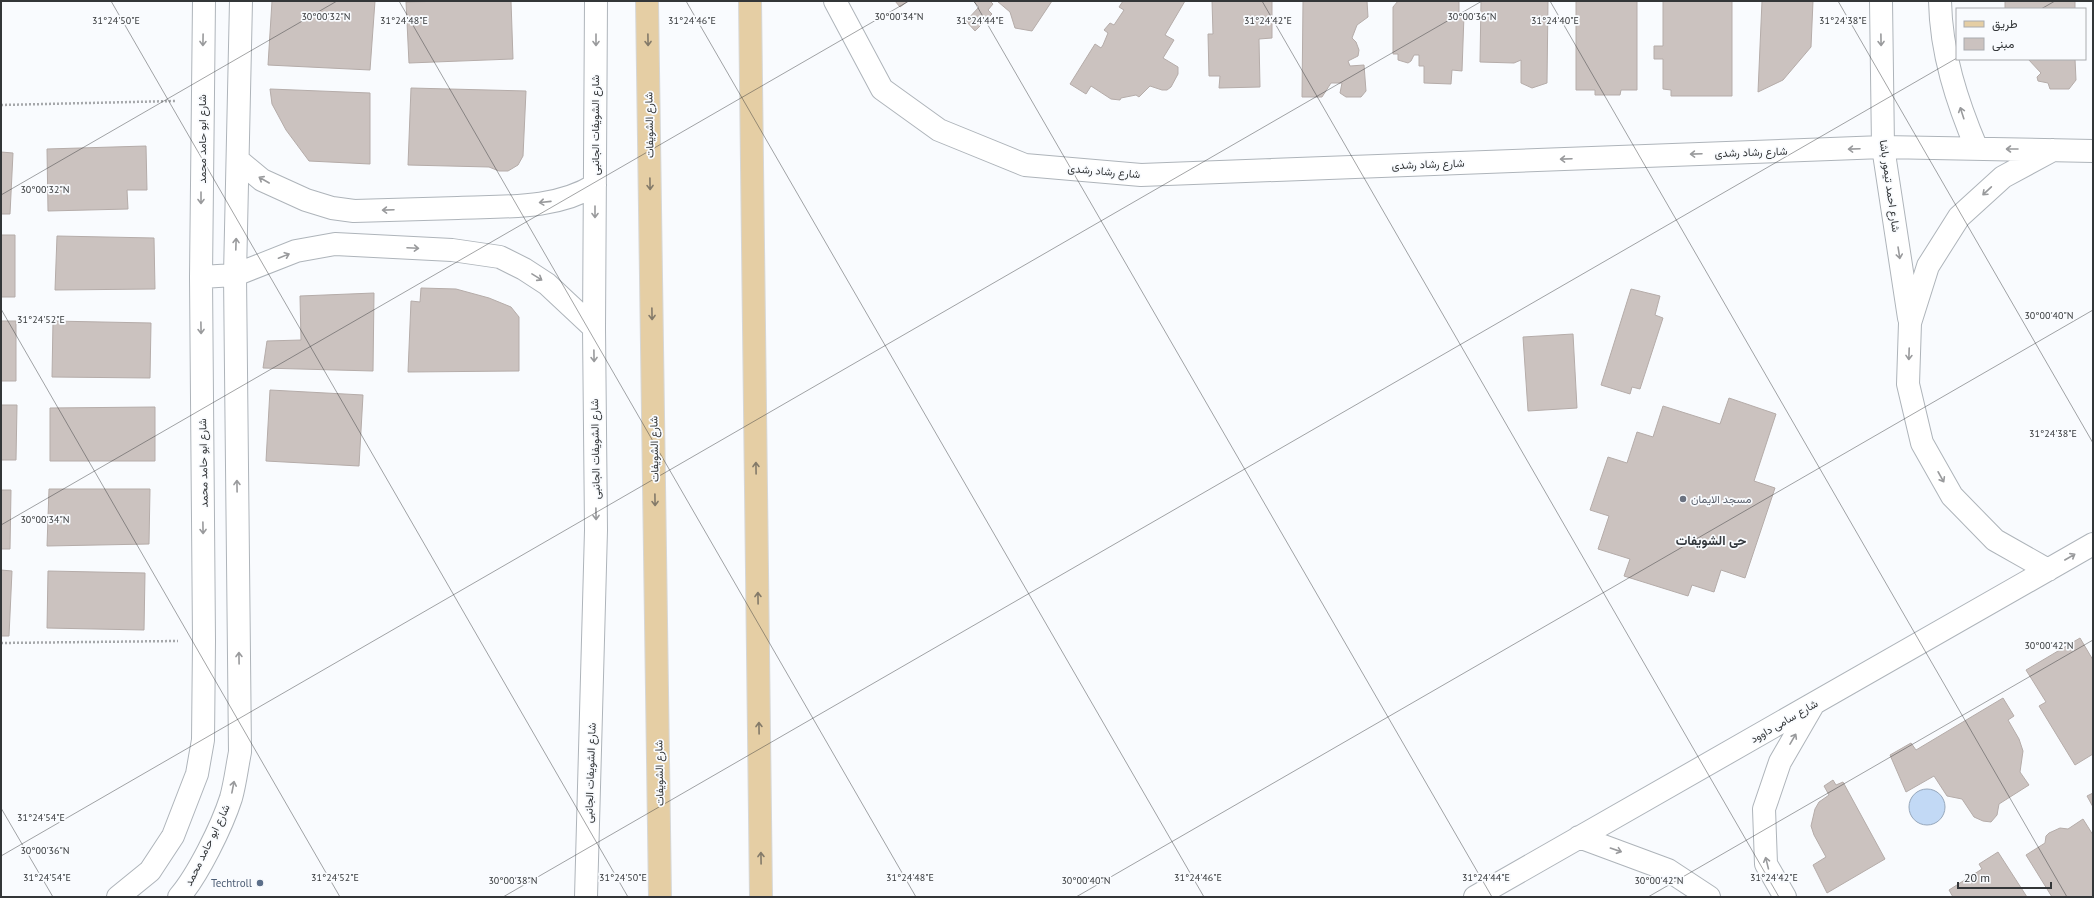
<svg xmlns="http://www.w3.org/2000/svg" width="2094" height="898" viewBox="0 0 2094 898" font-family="'PT Sans',Vazirmatn,sans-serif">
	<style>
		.water { fill: #c2d9f5; stroke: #97a8bc }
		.building { fill: #cbc2bf; stroke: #b5aca9 }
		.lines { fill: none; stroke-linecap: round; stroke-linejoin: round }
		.minor-casing { stroke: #aeb4ba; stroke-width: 24 }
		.major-casing { stroke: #d6d7d7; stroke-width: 24 }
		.path { stroke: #a5a7aa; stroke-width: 2.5; stroke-dasharray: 2 2; stroke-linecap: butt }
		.minor { stroke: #fff; stroke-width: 22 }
		.major { stroke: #e5cea4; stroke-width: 22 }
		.oneway { stroke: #999a9c }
		.oneway2 { stroke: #837a69 }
		.ticks { fill: none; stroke: #333638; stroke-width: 1; stroke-opacity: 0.45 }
		.worship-dot { fill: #6b7280; stroke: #f9fbfe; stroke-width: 1.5 }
		.service-dot { fill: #5c6f8a; stroke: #f9fbfe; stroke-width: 1.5 }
		.labels { text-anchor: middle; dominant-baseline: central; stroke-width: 3.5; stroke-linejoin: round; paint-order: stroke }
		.street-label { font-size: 11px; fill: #333638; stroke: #f9fbfe }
		.worship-label { font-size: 11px; fill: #5b616d; stroke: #f9fbfe; text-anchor: start }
		.service-label { font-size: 11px; fill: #4e5e75; stroke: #f9fbfe; text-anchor: end }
		.quarter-label { font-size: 13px; font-weight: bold; fill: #31363b; stroke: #f9fbfe }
		.ticks-label { font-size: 10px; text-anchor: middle; fill: #333638; stroke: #f9fbfe; stroke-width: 3.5; stroke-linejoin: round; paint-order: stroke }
	</style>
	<rect width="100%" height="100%" fill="#f9fbfe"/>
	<!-- water -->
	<path class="water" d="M1909 807a18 18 0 1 1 36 0a18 18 0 1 1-36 0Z"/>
	<!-- building -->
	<path class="building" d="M272 1H375L370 70 268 65Z
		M447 1H511L513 59 409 63 406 2Z
		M895 1H908L900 7Z
		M973 1H990L993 4 988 10 992 14 975 31 966 21 979 7Z
		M997 1H1052L1032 31 1015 28 1010 12Z
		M1123 1H1185L1165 35 1174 40 1163 58 1178 67V74L1171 87 1167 90H1162L1150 86 1139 97 1136 95 1121 98 1120 100 1111 99 1091 86 1086 94 1070 84 1095 44 1101 48 1103 45 1108 33 1104 30 1110 23 1114 25 1124 10 1119 7Z
		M1212 1H1272V38L1259 39 1260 87 1219 88 1220 76H1209L1208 34H1213Z
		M1303 1H1367L1368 17 1357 25 1352 38 1356 42 1359 50 1358 56 1348 61 1350 66 1364 65 1366 91 1361 97H1346L1340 93 1342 83H1331L1322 97H1302Z
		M1398 1H1459V15H1464L1462 71 1452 70 1451 84 1424 83V66H1419V55H1414L1411 61 1408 63 1398 60V54H1393V7Z
		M1481 1H1548L1547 83 1532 88 1521 83V60L1514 63 1480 62Z
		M1576 1H1637V90H1621L1620 95H1595V90H1576Z
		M1663 1H1732V96H1671V90L1663 89V59H1654V46H1663Z
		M1762 1H1813L1811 47 1783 80 1758 92Z
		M1996 1H2075V9H2005V1Z
		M2028 59H2075L2076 80 2069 89H2050L2048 83 2038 81 2037 77 2041 73Z
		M411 88 526 91 523 156 518 165 508 171H499L489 167 408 165Z
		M270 89 370 93V164L309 161 286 130 272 104Z
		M146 146 147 190H127L128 209 48 211 47 149Z
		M1 152 13 153 10 214H1Z
		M1 235H15V297H1Z
		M57 236 154 238 155 289 55 290Z
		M421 288 456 289 489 298 511 307 519 317V371L408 372 411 301 420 302Z
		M1631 289 1660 296 1655 315 1663 318 1640 389 1632 387 1630 394 1601 385Z
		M374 293 373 371 263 368 267 341 301 340 300 296Z
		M1 321H16V381H1Z
		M53 321 151 323 150 378 52 377Z
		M1573 334 1577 408 1528 411 1523 337Z
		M270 390 363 395 359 466 266 461Z
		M1729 398 1776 414 1754 481 1775 488 1745 578 1721 570 1714 592 1692 585 1688 596 1624 576 1630 559 1598 549 1609 516 1590 510 1608 457 1627 463 1637 432 1653 437 1663 406 1720 424Z
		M1 405H17L16 460H1Z
		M155 407V461H50V408Z
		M49 489H150L149 544 47 546Z
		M1 490H11L10 549H1Z
		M1 570 12 571 9 636H1Z
		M48 571 145 573 144 630 47 628Z
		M2080 638 2093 660V754L2075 765 2039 706 2046 702 2026 670Z
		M2003 698 2014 716 2008 720 2019 739 2023 751 2020 772 2029 785 1999 804 1997 815 1991 822 1983 821 1974 817 1962 799 1947 796 1934 776 1906 792 1890 755 1911 743 1916 750Z
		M1833 780 1836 785 1843 782 1885 859 1827 893 1813 865 1826 857 1814 835 1811 826 1815 809 1819 802 1829 795 1824 786Z
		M2093 793V807L2087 796Z
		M2083 819 2093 835V897H2052L2026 855 2045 843 2046 836 2049 833 2060 828 2068 829Z
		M1998 852 2027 897H1953L1949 890 1982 869 1979 864Z"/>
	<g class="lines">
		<!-- minor casing -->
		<g class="minor-casing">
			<path id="minor" d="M835 1 882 89 939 130 1025 165 1141 175 1883 147 2093 151
				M1881 1 1883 147 1909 318
				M1940 1C1941 53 1957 102 1977 149
				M238 160 262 180 306 200 332 208 354 211C389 210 423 209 458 208 503 206 555 210 595 185
				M201 277 235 275 296 251 335 244 452 250 500 257 524 269 547 284 594 328
				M2048 570 1995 540 1952 496 1922 443 1908 384 1910 323 1928 266 1959 217 2003 177 2053 150
				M1579 837 1668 870 1709 897
				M118 897 150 871 173 836 197 774 203 740 204 641 201 277 204 1
				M179 897C198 875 222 826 231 798 235 784 237 767 240 752L235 275 241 1
				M586 897 596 530 594 328 596 1
				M1475 897 2093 544
				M1785 897 1766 864 1764 809 1780 762 1813 705"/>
		</g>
		<!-- major casing -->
		<g class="major-casing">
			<path id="major" d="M647 1 660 897
				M750 1 761 897"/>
		</g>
		<!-- path -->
		<path class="path" d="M1 105 175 101
			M1 643 178 641"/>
		<!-- minor -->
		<use href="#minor" class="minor"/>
		<!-- major -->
		<use href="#major" class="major"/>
	</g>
	<!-- one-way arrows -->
	<defs><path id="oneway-shaft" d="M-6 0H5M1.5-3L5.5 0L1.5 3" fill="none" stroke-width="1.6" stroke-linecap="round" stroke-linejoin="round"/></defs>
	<g class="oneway">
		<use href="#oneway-shaft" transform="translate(203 40) rotate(91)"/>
		<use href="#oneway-shaft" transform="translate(596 40) rotate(90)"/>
		<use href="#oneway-shaft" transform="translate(1881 40) rotate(89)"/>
		<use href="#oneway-shaft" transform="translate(1962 113) rotate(-108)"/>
		<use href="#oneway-shaft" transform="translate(1854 149) rotate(178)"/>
		<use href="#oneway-shaft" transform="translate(2012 149) rotate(180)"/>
		<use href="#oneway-shaft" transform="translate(1696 154) rotate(178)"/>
		<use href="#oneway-shaft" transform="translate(1566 159) rotate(178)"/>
		<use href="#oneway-shaft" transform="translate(264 180) rotate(-150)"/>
		<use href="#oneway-shaft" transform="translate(1987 191) rotate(137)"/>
		<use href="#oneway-shaft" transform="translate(201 198) rotate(90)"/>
		<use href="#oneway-shaft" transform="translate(545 202) rotate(174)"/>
		<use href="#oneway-shaft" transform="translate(388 210) rotate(178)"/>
		<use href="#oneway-shaft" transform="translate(595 212) rotate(90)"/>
		<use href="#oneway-shaft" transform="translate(236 244) rotate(-88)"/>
		<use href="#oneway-shaft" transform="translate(413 248) rotate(3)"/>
		<use href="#oneway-shaft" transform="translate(1899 253) rotate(81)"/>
		<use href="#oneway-shaft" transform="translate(284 256) rotate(-22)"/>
		<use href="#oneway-shaft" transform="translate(537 277) rotate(32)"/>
		<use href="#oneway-shaft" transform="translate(201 328) rotate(89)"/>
		<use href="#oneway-shaft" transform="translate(1909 354) rotate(92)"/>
		<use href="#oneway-shaft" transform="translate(594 356) rotate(89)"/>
		<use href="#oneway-shaft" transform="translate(1941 477) rotate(61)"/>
		<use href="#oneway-shaft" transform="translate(237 486) rotate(-91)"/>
		<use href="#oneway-shaft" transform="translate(596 514) rotate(89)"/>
		<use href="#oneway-shaft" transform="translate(203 528) rotate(89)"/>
		<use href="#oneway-shaft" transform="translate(2070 557) rotate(-30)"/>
		<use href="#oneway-shaft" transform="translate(239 658) rotate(-91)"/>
		<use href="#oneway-shaft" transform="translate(1793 739) rotate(-60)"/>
		<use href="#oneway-shaft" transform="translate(233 787) rotate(-79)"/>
		<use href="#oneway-shaft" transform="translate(1616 850) rotate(19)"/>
		<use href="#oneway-shaft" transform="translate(1767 863) rotate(-104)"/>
	</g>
	<g class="oneway2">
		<use href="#oneway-shaft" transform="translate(648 40) rotate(89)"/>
		<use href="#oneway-shaft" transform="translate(650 184) rotate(89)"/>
		<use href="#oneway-shaft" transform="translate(652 314) rotate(89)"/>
		<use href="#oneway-shaft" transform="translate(756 468) rotate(-91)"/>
		<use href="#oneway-shaft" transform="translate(655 500) rotate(89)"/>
		<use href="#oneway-shaft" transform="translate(758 598) rotate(-91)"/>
		<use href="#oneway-shaft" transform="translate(759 728) rotate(-91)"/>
		<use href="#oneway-shaft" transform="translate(761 858) rotate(-91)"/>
	</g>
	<!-- ticks -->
	<path class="ticks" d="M111 1 628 897M399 1 916 897M686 1 1204 897M974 1 1492 897M1262 1 1779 897M1550 1 2067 897M1838 1 2093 443M2041 9 2055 1M1 195 337 1M1 309 340 897M1 525 909 1M1 808 53 897M1 856 1482 1M503 897 1957 58M1076 897 2093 310M1648 897 2093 640"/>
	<!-- markers -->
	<circle class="worship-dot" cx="1683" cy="499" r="4"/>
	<circle class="service-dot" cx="260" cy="883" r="4"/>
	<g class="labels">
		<!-- street labels -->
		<g class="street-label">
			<text transform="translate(595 125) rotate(-90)">شارع الشويفات الجانبى</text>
			<text transform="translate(649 125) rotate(-91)">شارع الشويفات</text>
			<text transform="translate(202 139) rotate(-90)">شارع ابو حامد محمد</text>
			<text transform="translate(1751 152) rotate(-2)">شارع رشاد رشدى</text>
			<text transform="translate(1428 164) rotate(-2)">شارع رشاد رشدى</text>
			<text transform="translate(1104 171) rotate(5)">شارع رشاد رشدى</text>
			<text transform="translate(1890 186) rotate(82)">شارع احمد تيمور باشا</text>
			<text transform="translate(595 449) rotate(-91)">شارع الشويفات الجانبى</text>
			<text transform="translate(654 449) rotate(-91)">شارع الشويفات</text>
			<text transform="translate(203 463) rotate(-91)">شارع ابو حامد محمد</text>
			<text transform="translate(1784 721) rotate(-30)">شارع سامى داوود</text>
			<text transform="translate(590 773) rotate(-88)">شارع الشويفات الجانبى</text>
			<text transform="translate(659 773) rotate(-91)">شارع الشويفات</text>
			<text transform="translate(207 845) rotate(-64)">شارع ابو حامد محمد</text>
		</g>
		<!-- worship labels -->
		<g class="worship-label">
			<text x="1691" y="499">مسجد الايمان</text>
		</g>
		<!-- service labels -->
		<g class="service-label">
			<text x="252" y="883">Techtroll</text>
		</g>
		<!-- quarter labels -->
		<g class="quarter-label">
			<text x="1711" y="540">حى الشويفات</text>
		</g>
	</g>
	<g class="ticks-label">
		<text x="326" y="20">30°00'32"N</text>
		<text x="899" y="20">30°00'34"N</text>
		<text x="1472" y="20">30°00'36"N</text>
		<text x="116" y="24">31°24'50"E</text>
		<text x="404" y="24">31°24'48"E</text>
		<text x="692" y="24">31°24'46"E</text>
		<text x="980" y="24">31°24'44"E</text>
		<text x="1268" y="24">31°24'42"E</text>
		<text x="1555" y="24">31°24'40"E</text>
		<text x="1843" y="24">31°24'38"E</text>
		<text x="45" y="193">30°00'32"N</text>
		<text x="2049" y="319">30°00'40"N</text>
		<text x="41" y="323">31°24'52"E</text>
		<text x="2053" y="437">31°24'38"E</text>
		<text x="45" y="523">30°00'34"N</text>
		<text x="2049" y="649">30°00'42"N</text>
		<text x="41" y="821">31°24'54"E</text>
		<text x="45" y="854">30°00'36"N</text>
		<text x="47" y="881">31°24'54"E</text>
		<text x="335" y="881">31°24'52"E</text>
		<text x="623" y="881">31°24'50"E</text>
		<text x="910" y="881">31°24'48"E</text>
		<text x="1198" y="881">31°24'46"E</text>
		<text x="1486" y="881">31°24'44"E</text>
		<text x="1774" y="881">31°24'42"E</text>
		<text x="513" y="884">30°00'38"N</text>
		<text x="1086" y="884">30°00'40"N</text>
		<text x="1659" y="884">30°00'42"N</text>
	</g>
	<!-- border -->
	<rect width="2094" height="898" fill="none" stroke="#333638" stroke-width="4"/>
	<!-- legend -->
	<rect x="1956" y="8" width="130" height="52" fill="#f9fbfe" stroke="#aaacaf"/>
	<rect x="1964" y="21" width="20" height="6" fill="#e5cea4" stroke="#aaacaf"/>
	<text x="1992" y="28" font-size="12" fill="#333638">طريق</text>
	<rect x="1964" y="38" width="20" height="12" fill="#cbc2bf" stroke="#aaacaf"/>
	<text x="1992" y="48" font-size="12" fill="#333638">مبنى</text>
	<!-- scale -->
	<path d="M1958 882v6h93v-6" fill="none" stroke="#333638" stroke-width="2"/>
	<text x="1964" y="882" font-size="12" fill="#333638" stroke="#f9fbfe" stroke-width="3" paint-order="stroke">20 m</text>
</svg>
